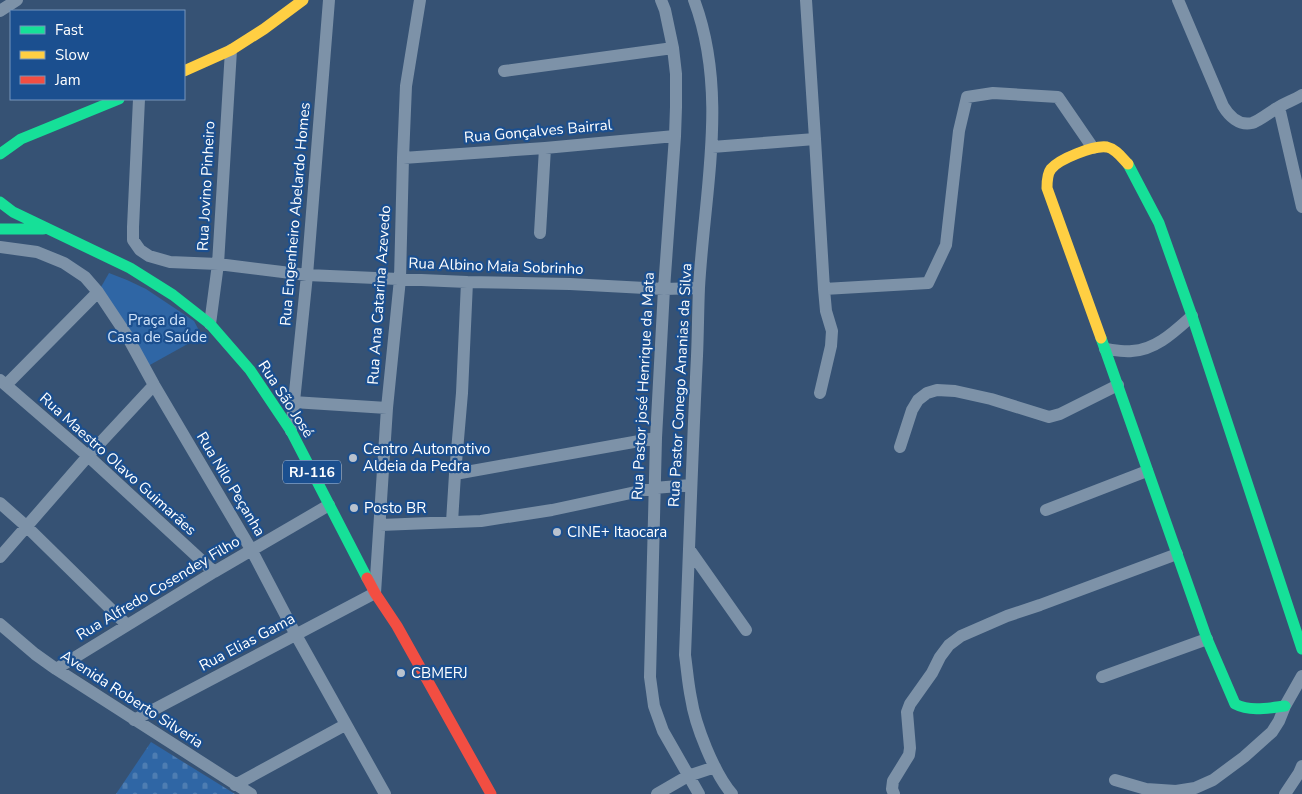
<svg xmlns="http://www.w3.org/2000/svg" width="1302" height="794" viewBox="0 0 1302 794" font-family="'Nunito Sans',sans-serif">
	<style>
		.cemetery { fill: url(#cemetery-stones) }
		.park { fill: #2f66a5 }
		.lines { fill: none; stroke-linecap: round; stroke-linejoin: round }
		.street { stroke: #7d92a8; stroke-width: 12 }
		.fast { stroke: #16e098; stroke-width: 11 }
		.slow { stroke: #ffcf43; stroke-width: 11 }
		.jam { stroke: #f24e42; stroke-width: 11 }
		.poi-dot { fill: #b9c2ce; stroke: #1b4f8f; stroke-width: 2 }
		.labels { text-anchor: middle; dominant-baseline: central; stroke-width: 4.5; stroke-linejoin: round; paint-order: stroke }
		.shield { fill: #1b4f8f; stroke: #bbcadd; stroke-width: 1 }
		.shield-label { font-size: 14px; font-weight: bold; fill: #fff }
		.street-label { font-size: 15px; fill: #fff; stroke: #1b4f8f }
		.park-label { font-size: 15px; fill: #cfe3fa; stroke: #1b4f8f }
		.poi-label { font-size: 15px; fill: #fff; stroke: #1b4f8f; text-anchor: start }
	</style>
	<defs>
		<pattern id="cemetery-stones" width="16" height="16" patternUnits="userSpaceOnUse" patternTransform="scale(1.25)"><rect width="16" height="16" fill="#2f66a5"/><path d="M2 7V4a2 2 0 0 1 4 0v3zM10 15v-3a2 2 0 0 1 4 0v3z" fill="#4e7db2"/></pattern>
	</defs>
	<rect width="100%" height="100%" fill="#365274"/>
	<!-- cemetery -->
	<path class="cemetery" d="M151 742 235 794H116Z"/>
	<!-- park -->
	<path class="park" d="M109 273 127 280 146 289 194 321 202 336 148 366 101 287Z"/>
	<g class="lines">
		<!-- street -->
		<path class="street" d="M661 0 665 10 673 48 676 74V107L675 136 664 289 656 438 650 677 654 706 663 731 699 794
			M694 0C729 93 704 193 699 288 698 311 698 334 697 356 692 456 689 555 685 655 687 669 688 684 691 698 695 725 714 773 732 794
			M1178 0 1223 106C1229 116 1239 126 1252 123 1259 121 1270 112 1277 108 1285 103 1294 100 1302 95
			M0 11 17 0
			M504 71 673 48
			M139 99 133 227V240L140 250 149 256 170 262 218 264 307 275 467 282 570 284 664 289 699 288
			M1279 107 1302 207
			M815 139 824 289 826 311 832 331 831 346 820 393
			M712 147 815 139 806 0
			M403 158 545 148 675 136
			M540 233 545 148
			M0 247 37 252 64 263 85 277 98 292 126 334 154 385 252 551 296 635 385 794
			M824 289 928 283 946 245 959 131 967 97 993 93 1058 97 1093 148
			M210 324 218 264 231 50
			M1105 349C1114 350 1123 352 1132 351 1156 350 1175 331 1192 316
			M0 380 88 456 214 572
			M6 385 98 292
			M293 402 387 408
			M291 431 307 275 329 0
			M900 447 912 410 918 400 927 393 937 390 955 391 991 399 1049 417 1060 414 1118 385
			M455 474 656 438
			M0 503 26 526 127 625
			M1046 510 1147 471
			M452 522 455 474 462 393 467 282
			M380 525 481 521 552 510 654 488 691 485
			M689 549 746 630
			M0 557 88 456 154 385
			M0 624 35 654 56 669 251 794
			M56 669 214 572 329 505
			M1102 677 1207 639
			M134 720 375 593 387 408 400 279 403 158 406 86 420 0
			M1115 780 1146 789 1176 791 1195 788 1213 780 1244 757 1272 732 1279 721 1285 706 1302 676
			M235 785 345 725
			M657 794 688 776 715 767
			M894 794 892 789 893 781 909 755 910 748 907 712 910 704 932 673 940 657 949 645 961 636 1007 616 1040 605 1177 554
			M1285 794 1299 773 1302 766"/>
		<!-- fast -->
		<path class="fast" d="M0 154 21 139 119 99
			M1128 164 1159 223 1192 316 1302 649
			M0 202 13 212 130 268 173 295 210 324 250 370 291 431 367 578
			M0 229H43
			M1101 338 1207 639 1235 704C1250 712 1269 708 1285 706"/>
		<!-- slow -->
		<path class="slow" d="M184 71 231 50 264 29 303 0
			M1101 338 1047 188C1047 182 1047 174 1051 169 1059 159 1094 145 1107 147 1116 149 1122 158 1128 164"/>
		<!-- jam -->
		<path class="jam" d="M367 578 375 593 397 626 491 794"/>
	</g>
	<!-- markers -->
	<g class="poi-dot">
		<circle cx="353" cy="458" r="5"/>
		<circle cx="354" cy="508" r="5"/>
		<circle cx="557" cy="532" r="5"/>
		<circle cx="401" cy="673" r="5"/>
	</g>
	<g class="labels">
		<!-- shield labels -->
		<rect class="shield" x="283" y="460.5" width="58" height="23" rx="4"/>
		<g class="shield-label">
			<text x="312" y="472">RJ-116</text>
		</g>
		<!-- street labels -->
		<g class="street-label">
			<text transform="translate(538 131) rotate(-5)">Rua Gonçalves Bairral</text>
			<text transform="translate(206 186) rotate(-87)">Rua Jovino Pinheiro</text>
			<text transform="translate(295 214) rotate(-85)">Rua Engenheiro Abelardo Homes</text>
			<text transform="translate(496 266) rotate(2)">Rua Albino Maia Sobrinho</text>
			<text transform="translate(379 295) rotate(-86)">Rua Ana Catarina Azevedo</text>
			<text transform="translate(680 385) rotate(-87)">Rua Pastor Conego Ananias da Silva</text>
			<text transform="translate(643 386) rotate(-87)">Rua Pastor josé Henrique da Mata</text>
			<text transform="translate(286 399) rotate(57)">Rua São José</text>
			<text transform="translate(118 464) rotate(42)">Rua Maestro Olavo Guimarães</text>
			<text transform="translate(231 484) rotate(59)">Rua Nilo Peçanha</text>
			<text transform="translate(158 588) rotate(-31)">Rua Alfredo Cosendey Filho</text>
			<text transform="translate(247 642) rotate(-28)">Rua Elias Gama</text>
			<text transform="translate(132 699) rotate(33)">Avenida Roberto Silveria</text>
		</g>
		<!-- park labels -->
		<g class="park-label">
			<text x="157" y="320">Praça da<tspan x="157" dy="17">Casa de Saúde</tspan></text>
		</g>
		<!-- poi labels -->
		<g class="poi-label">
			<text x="363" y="449">Centro Automotivo<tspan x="363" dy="17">Aldeia da Pedra</tspan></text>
			<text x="364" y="508">Posto BR</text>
			<text x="567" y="532">CINE+ Itaocara</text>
			<text x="411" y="673">CBMERJ</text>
		</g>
	</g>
	<!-- legend -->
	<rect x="10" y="10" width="175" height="90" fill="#1b4f8f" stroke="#7695bc"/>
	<rect x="20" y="26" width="25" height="8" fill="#16e098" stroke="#7695bc"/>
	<text x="55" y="35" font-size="15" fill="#ffffff">Fast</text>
	<rect x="20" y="51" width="25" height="8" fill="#ffcf43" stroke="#7695bc"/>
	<text x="55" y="60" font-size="15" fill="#ffffff">Slow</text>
	<rect x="20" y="76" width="25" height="8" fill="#f24e42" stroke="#7695bc"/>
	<text x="55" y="85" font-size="15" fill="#ffffff">Jam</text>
</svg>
